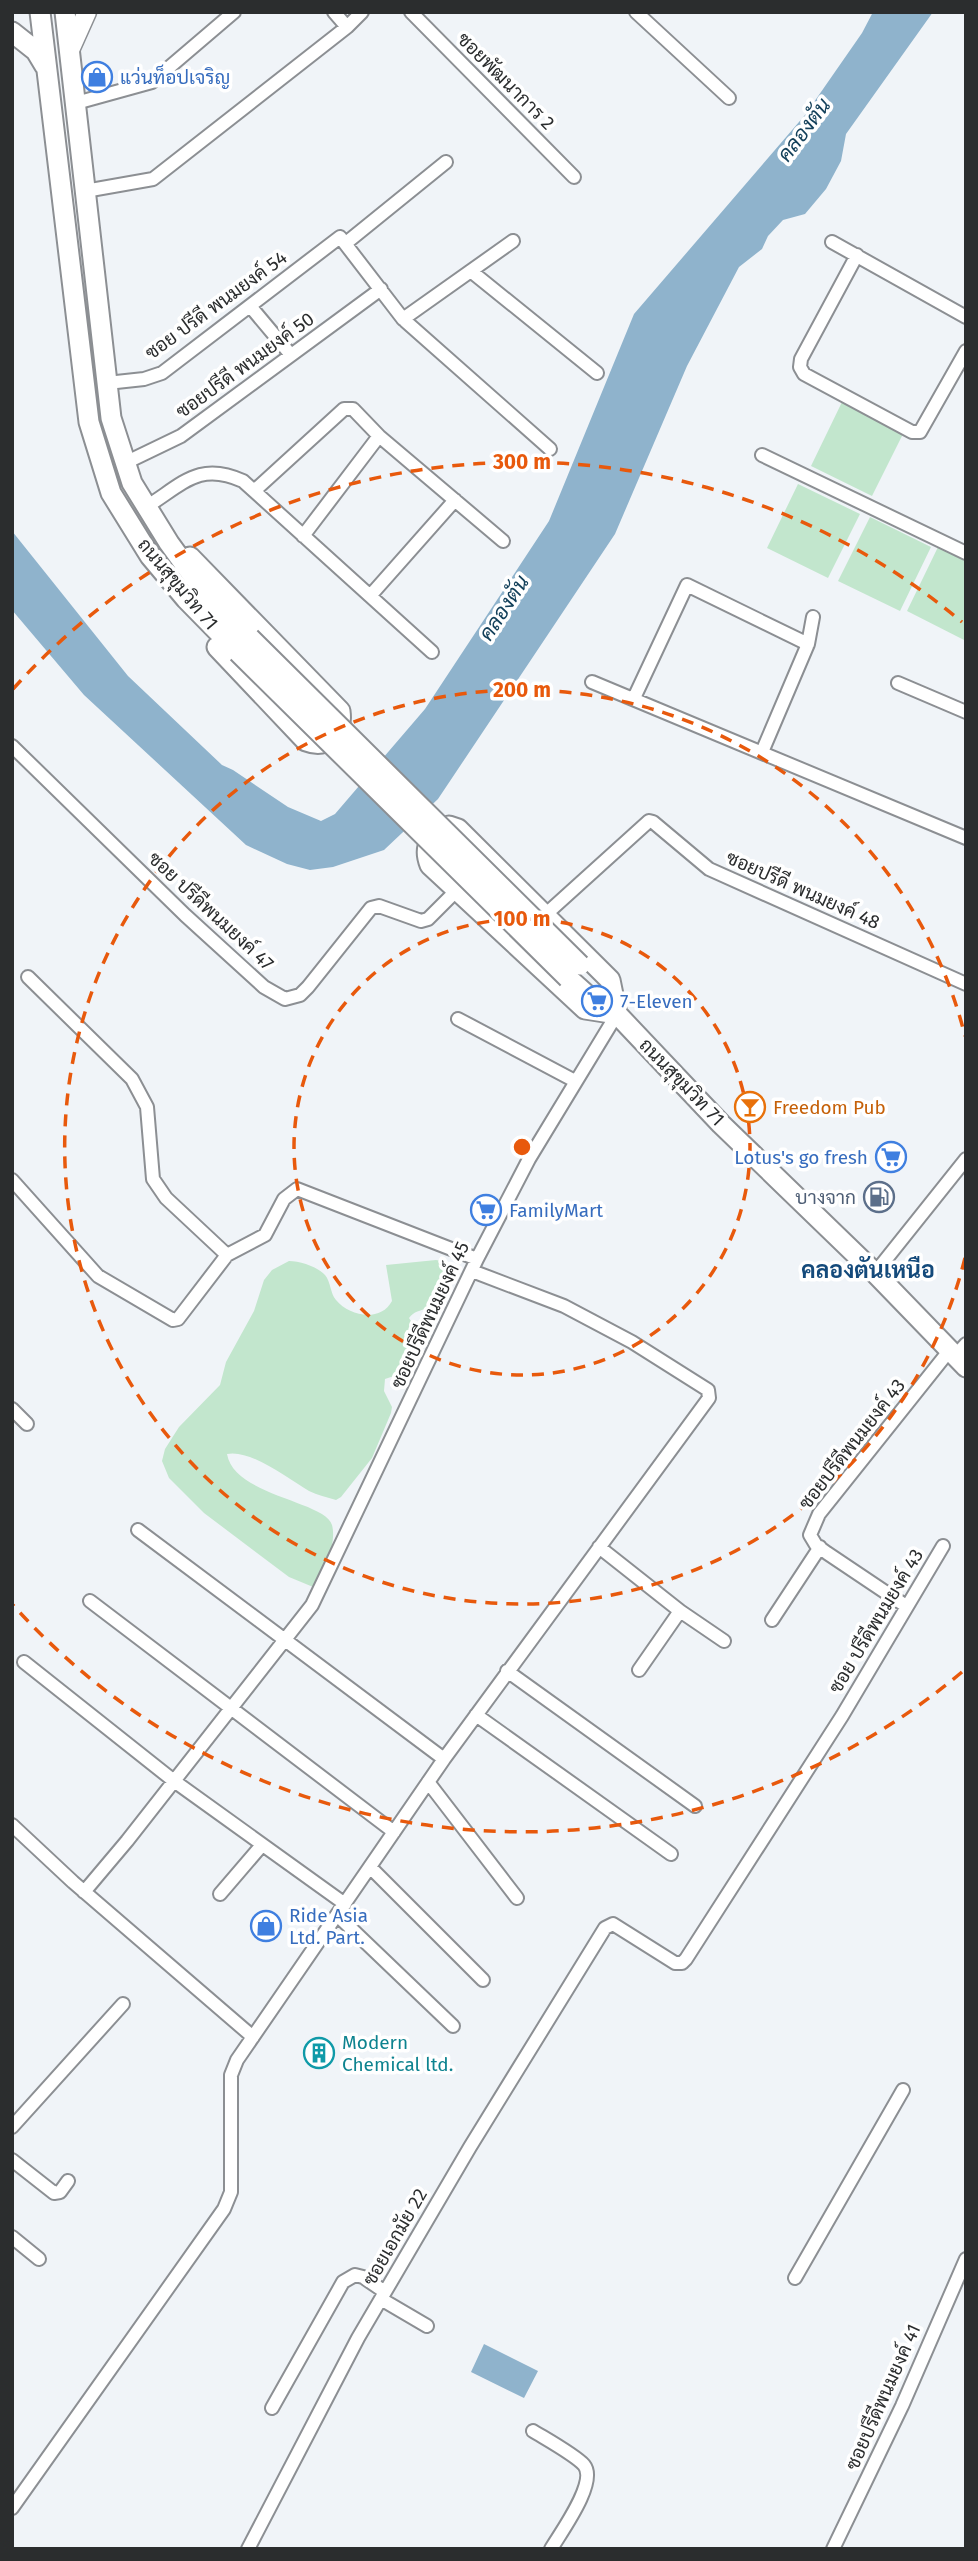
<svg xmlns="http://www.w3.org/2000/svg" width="978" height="2561" viewBox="0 0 978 2561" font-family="'Fira Sans',Sarabun,sans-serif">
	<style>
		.green { fill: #c2e6cd }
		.water { fill: #8fb3cc }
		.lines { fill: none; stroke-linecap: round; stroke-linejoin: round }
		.minor-casing { stroke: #8c8f93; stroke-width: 16 }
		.secondary-casing { stroke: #8c8f93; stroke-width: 21 }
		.primary-casing { stroke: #8c8f93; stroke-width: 23 }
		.minor { stroke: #fff; stroke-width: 12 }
		.secondary { stroke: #fff; stroke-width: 18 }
		.primary { stroke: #fff; stroke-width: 19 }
		.primary-bridge-casing { stroke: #8c8f93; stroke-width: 23; stroke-linecap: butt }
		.primary-bridge { stroke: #fff; stroke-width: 19 }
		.ring { fill: none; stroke: #e8590c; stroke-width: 3.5; stroke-dasharray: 12 9 }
		.labels { text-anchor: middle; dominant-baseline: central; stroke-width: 7; stroke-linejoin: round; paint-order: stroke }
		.shop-label { font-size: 19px; fill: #366cbe; stroke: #fff; text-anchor: start }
		.street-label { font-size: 19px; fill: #2b2d2e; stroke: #fff }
		.food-label { font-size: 19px; fill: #c56008; stroke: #fff; text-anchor: start }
		.service-label { font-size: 19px; fill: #4e5e75; stroke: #fff; text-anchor: end }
		.culture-label { font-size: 19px; fill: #0d838f; stroke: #fff; text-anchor: start }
		.water-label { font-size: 21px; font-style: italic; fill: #13405a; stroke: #fff }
		.quarter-label { font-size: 23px; font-weight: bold; fill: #144a7b; stroke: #fff }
		.centre { fill: #e8590c; stroke: #fff; stroke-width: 3.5 }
		.ring-label { font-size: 21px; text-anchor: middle; font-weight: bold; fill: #e8590c; stroke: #fff; stroke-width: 7; stroke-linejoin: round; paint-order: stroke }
	</style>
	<rect width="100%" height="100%" fill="#f0f4f8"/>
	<!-- green -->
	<path class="green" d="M842 402 904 432 872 496 811 466Z
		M798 484 860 514 828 578 767 548Z
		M870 517 931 547 900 611 838 581Z
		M938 547 966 561V641L907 611Z
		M436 1260 442 1261 453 1267C452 1284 446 1301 428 1308 420 1311 414 1311 409 1318L419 1334 417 1351 403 1373 385 1379 384 1391 392 1407 391 1413 372 1458 341 1497 336 1500C327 1497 317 1495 309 1491 288 1479 251 1449 227 1454 234 1496 325 1501 332 1525 337 1543 324 1572 318 1589L289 1577 204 1513 169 1478 162 1461 165 1449 179 1427 220 1385 226 1362 254 1311 264 1280 272 1270 289 1261C300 1261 318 1267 325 1275 331 1282 330 1293 336 1300 350 1317 381 1322 392 1301L386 1265Z"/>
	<!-- water -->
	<path class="water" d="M873 12H933L846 134 841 161 826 189 805 214 783 220 768 236 762 249 739 267 687 366 615 534 438 799 384 850 333 867 310 870 287 864 246 845 84 695 12 610V531L128 676 222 765 233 770 288 807 321 821 335 814 425 709 549 521 634 314 805 115 862 33Z
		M484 2344 538 2371 524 2398 471 2372Z"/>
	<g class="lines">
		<!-- minor casing -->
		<g class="minor-casing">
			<path id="minor" d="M334 12 347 27
				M411 12 574 177
				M636 12 729 98
				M76 103 152 82 234 12
				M85 191 153 179 347 27 362 12
				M832 242 966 317
				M346 243 446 162
				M857 255 801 359 800 367 804 374 912 432H920L966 351
				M472 272 597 373
				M250 306 291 355
				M403 319 513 241
				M107 383 144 379 162 373 340 237 403 319 550 449
				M762 455 966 553
				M125 463 181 436 381 289
				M254 491 344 409H353L379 436
				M146 507C183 484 199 461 243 481L432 652
				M303 536 379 436 503 541
				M370 596 455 500
				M592 682 966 838
				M898 683 966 712
				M634 698 687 585 808 644
				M12 746 185 915 264 987 285 999 300 995 308 987 371 908 379 906 421 921 428 919 457 890
				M762 752 808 644 813 617
				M545 915 649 821 653 822 709 869 966 984
				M28 977 132 1079 147 1107 153 1179 166 1198 227 1255
				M458 1019 575 1081
				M12 1180 98 1276 173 1320 178 1319 227 1255 265 1235 284 1199 297 1189 477 1259
				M875 1273 966 1159
				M955 1356 966 1344
				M12 1409 27 1424
				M138 1530 444 1759
				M599 1547 680 1611 639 1670
				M90 1601 394 1832
				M906 1606 827 1553 816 1545 810 1535 819 1514 949 1351
				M680 1611 724 1641
				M772 1620 820 1547
				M24 1662 174 1781 345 1904
				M507 1671 695 1806
				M476 1715 671 1854
				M428 1782 517 1898
				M12 1825 73 1882 253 2037
				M370 1867 483 1980
				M84 1892 127 1841 312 1605 477 1259 529 1159 617 1014
				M220 1894 262 1845
				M337 1915 453 2026
				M12 2127 123 2004
				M12 2160 54 2193 60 2192 68 2181
				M12 2237 39 2259
				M795 2278 903 2090
				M381 2299 427 2326
				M272 2408 343 2282 355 2275 363 2277 385 2292
				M533 2431C546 2439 575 2455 584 2465 598 2482 561 2532 551 2549
				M12 2508 224 2209 231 2192V2075L237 2060 444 1759 709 1398 708 1390 632 1342 564 1306 472 1271
				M248 2549 358 2338 470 2147 605 1928 613 1924 675 1963H682L686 1959 842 1716 943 1546
				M833 2549 902 2406 966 2259"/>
		</g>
		<!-- secondary casing -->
		<g class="secondary-casing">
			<path id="secondary" d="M70 50 87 12"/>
		</g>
		<!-- primary casing -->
		<g class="primary-casing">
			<path id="primary" d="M40 12 89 422 111 493 150 556 186 599 238 652
				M65 12 111 418 132 483 169 543 201 587 250 638
				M12 32 36 51 45 66
				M190 557 340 711C343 733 329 750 306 741L217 647
				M449 826 458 829 610 980 617 1014 585 1009 430 865C422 845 432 836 449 826Z
				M568 978 587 995 606 1004 617 1014 721 1124 875 1273 966 1367"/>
		</g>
		<!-- minor -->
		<use href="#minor" class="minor"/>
		<!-- secondary -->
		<use href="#secondary" class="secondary"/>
		<!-- primary -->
		<use href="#primary" class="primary"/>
		<!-- primary-bridge casing -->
		<g class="primary-bridge-casing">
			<path id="primary-bridge" d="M250 638 580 965
				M238 652 568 978"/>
		</g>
		<!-- primary-bridge -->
		<use href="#primary-bridge" class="primary-bridge"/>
	</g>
	<!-- distance rings -->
	<g class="ring">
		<circle cx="522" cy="1147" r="228"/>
		<path d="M965 1258A457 457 0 1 1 965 1036"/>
		<path d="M962 1672A685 685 0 0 1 13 1605M13 689A685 685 0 0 1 962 622"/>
	</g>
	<!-- icons -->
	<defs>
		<g id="shop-ring" transform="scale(1.575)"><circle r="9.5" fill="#fff" stroke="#3f7fe0" stroke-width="1.5"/><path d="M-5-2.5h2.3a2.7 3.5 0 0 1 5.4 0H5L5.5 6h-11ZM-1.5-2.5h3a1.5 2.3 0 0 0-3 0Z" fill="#3f7fe0"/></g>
		<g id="supermarket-ring" transform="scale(1.575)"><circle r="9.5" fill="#fff" stroke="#3f7fe0" stroke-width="1.5"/><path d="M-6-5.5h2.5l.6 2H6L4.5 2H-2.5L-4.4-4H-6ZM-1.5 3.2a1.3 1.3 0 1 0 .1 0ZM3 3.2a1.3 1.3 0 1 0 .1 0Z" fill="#3f7fe0"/></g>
		<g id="bar-ring" transform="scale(1.575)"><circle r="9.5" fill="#fff" stroke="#e8710a" stroke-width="1.5"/><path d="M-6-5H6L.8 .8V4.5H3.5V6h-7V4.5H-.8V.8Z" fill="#e8710a"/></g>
		<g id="fuel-ring" transform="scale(1.575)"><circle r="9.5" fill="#fff" stroke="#5c6f8a" stroke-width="1.5"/><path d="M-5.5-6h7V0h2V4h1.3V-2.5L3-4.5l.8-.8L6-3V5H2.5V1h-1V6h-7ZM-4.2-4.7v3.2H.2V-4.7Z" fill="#5c6f8a"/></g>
		<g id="building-ring" transform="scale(1.575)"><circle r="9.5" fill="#fff" stroke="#0f9aa8" stroke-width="1.5"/><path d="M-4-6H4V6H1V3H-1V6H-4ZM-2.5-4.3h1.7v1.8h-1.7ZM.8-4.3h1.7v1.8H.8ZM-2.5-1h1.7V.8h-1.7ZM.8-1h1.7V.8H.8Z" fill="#0f9aa8"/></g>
	</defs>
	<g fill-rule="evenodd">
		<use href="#shop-ring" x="97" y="77"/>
		<use href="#supermarket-ring" x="597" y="1001"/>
		<use href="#bar-ring" x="750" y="1107"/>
		<use href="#supermarket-ring" x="891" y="1157"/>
		<use href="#fuel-ring" x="879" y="1197"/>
		<use href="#supermarket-ring" x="486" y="1210"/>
		<use href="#shop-ring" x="266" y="1926"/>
		<use href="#building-ring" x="319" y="2053"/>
	</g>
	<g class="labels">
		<!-- shop labels -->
		<g class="shop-label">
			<text x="120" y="77">แว่นท็อปเจริญ</text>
			<text x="620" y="1001">7-Eleven</text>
			<text x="868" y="1157" text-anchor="end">Lotus's go fresh</text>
			<text x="509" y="1210">FamilyMart</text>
			<text x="289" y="1915">Ride Asia<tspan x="289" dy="22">Ltd. Part.</tspan></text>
		</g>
		<!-- street labels -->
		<g class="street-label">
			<text transform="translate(506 81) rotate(45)">ซอยพัฒนาการ 2</text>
			<text transform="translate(216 305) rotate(-36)">ซอย ปรีดี พนมยงค์ 54</text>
			<text transform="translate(245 365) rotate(-36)">ซอยปรีดี พนมยงค์ 50</text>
			<text transform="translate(178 584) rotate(50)">ถนนสุขุมวิท 71</text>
			<text transform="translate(803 890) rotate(24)">ซอยปรีดี พนมยงค์ 48</text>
			<text transform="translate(211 911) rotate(43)">ซอย ปรีดีพนมยงค์ 47</text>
			<text transform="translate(682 1082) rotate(46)">ถนนสุขุมวิท 71</text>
			<text transform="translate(430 1315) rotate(-65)">ซอยปรีดีพนมยงค์ 45</text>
			<text transform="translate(852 1444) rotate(-52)">ซอยปรีดีพนมยงค์ 43</text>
			<text transform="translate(876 1621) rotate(-59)">ซอย ปรีดีพนมยงค์ 43</text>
			<text transform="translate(395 2237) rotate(-60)">ซอยเอกมัย 22</text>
			<text transform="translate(883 2397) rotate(-66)">ซอยปรีดีพนมยงค์ 41</text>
		</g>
		<!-- food labels -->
		<g class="food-label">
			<text x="773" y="1107">Freedom Pub</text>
		</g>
		<!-- service labels -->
		<g class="service-label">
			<text x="856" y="1197">บางจาก</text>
		</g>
		<!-- culture labels -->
		<g class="culture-label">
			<text x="342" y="2042">Modern<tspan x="342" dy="22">Chemical ltd.</tspan></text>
		</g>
		<!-- water labels -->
		<g class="water-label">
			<text transform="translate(804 130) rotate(-53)">คลองตัน</text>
			<text transform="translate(504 608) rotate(-57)">คลองตัน</text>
		</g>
		<!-- quarter labels -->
		<g class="quarter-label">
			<text x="868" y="1270">คลองตันเหนือ</text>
		</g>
	</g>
	<circle cx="522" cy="1147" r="10" class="centre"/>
	<g class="ring-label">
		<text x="522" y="469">300 m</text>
		<text x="522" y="697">200 m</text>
		<text x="522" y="926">100 m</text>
	</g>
	<!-- border -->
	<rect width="978" height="2561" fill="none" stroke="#2b2d2e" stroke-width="28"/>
</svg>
